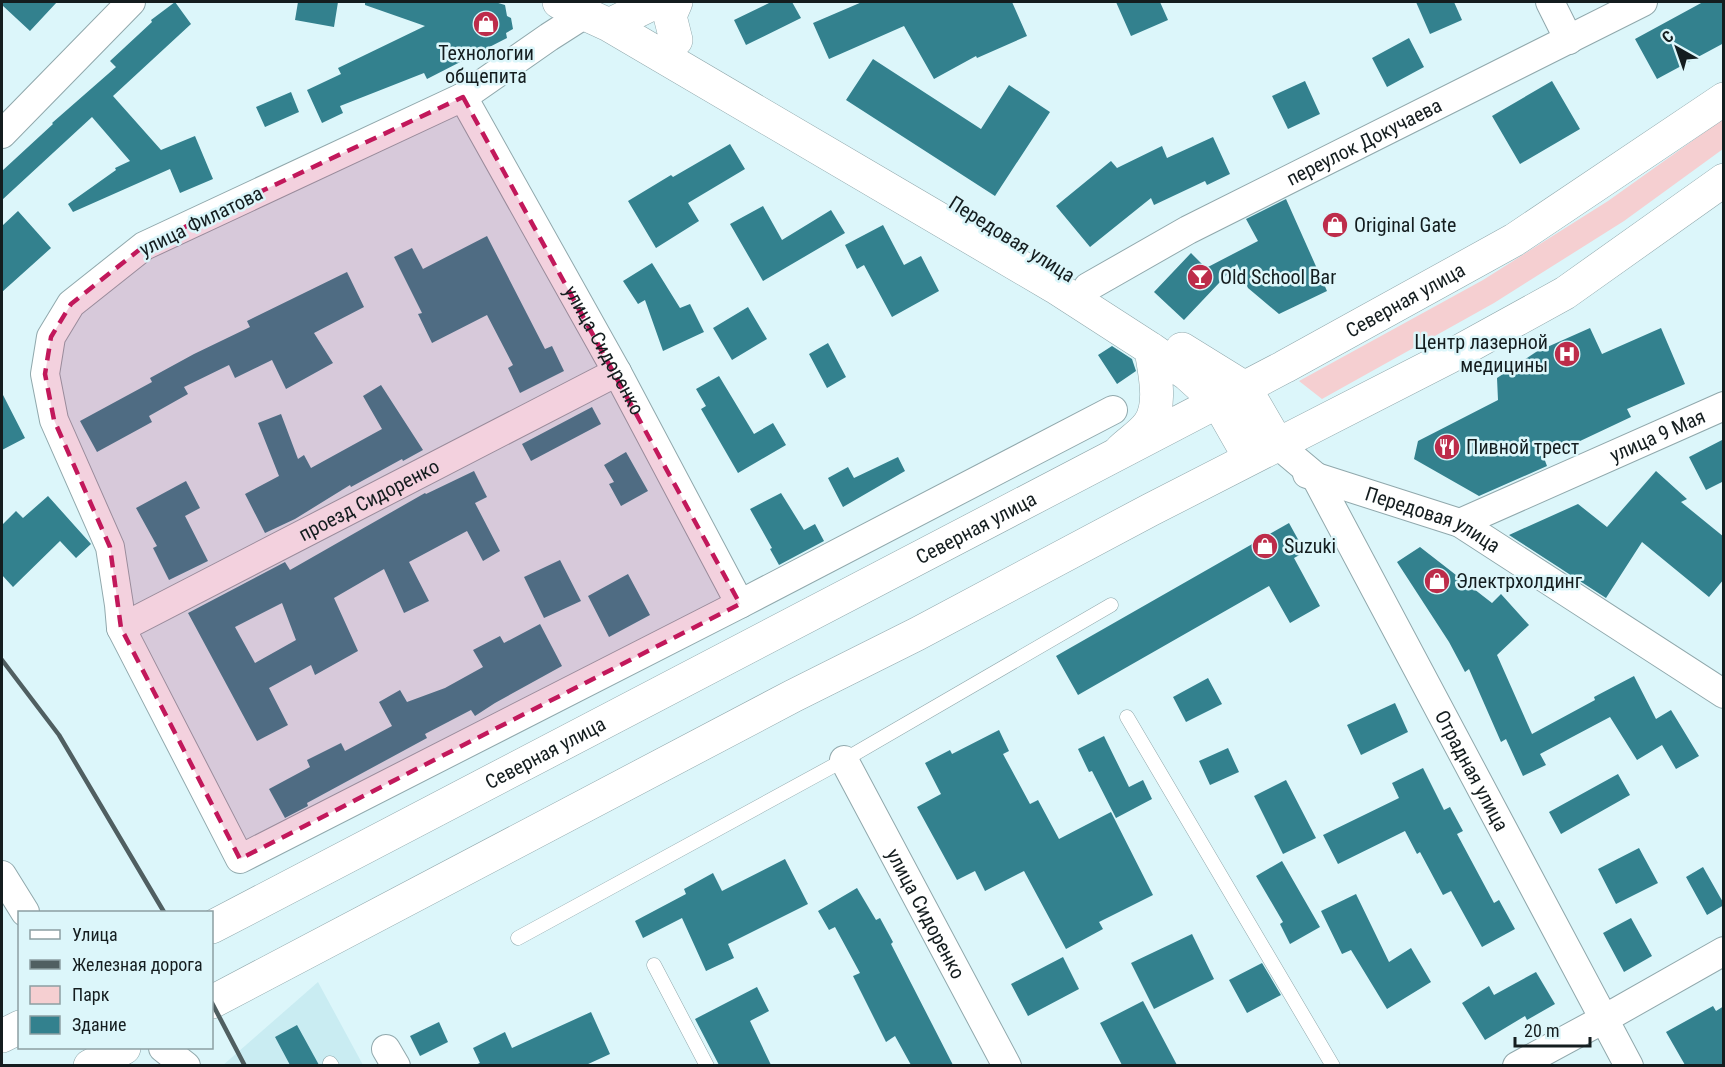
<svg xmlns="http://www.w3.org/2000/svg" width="1725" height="1067" viewBox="0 0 1725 1067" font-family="'Roboto Condensed',sans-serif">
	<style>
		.built { fill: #c9ecf2 }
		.green { fill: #f5cfd1 }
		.building { fill: #33818e; fill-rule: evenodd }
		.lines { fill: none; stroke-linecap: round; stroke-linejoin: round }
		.service-casing { stroke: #90a8ac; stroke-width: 15 }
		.minor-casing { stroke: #90a8ac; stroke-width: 30 }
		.secondary-casing { stroke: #90a8ac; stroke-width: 34 }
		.primary-casing { stroke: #90a8ac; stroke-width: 34 }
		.service { stroke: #fff; stroke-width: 14 }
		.minor { stroke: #fff; stroke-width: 28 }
		.secondary { stroke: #fff; stroke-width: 33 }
		.primary { stroke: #fff; stroke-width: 33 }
		.rail { stroke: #505f61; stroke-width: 4.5 }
		.marked { fill: #c2185b; fill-opacity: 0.2; stroke: #c2185b; stroke-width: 4.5; stroke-dasharray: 12 8; stroke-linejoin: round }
		.labels { text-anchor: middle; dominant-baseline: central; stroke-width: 5; stroke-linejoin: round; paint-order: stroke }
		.poi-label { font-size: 20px; fill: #141d1f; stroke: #dcf6fa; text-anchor: start }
		.street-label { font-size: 20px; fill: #141d1f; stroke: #dcf6fa }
	</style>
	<rect width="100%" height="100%" fill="#dcf6fa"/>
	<!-- built -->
	<path class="built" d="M318 982 363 1065 222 1066Z"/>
	<!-- green -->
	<path class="green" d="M1723 119V149L1624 221 1494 303 1322 399 1299 381 1483 280 1608 201Z"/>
	<!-- building -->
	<path class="building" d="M2 2H57L30 31 2 5Z
		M175 2 191 24 113 96 161 150 195 136 213 179 180 193 170 169 73 212 68 204 116 170 115 168 130 161 92 117 2 200V171L53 124 52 123 116 67 110 61 152 22 151 20Z
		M298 2H338L334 27 295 20Z
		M365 2H495L505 5 507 16 511 18 513 29 506 33 507 38 427 79 424 73 340 106 343 113 322 123 307 90 341 74 338 68 425 26 365 5Z
		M771 2H792L801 18 746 45 734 20Z
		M862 2H1012L1027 36 977 58 976 56 934 79 904 26 829 59 813 23Z
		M1116 2H1160L1168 20 1131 36Z
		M1416 2H1454L1462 20 1430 34Z
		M1703 2H1724V43L1657 79 1635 39Z
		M1409 38 1424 67 1387 87 1372 58Z
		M873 59 981 129 1009 85 1050 112 995 196 846 100Z
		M1305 81 1320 114 1288 129 1272 96Z
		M1552 81 1580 129 1520 164 1492 116Z
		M291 92 299 112 265 127 256 107Z
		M1213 137 1230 174 1207 185 1205 181 1154 205 1151 198 1090 247 1056 206 1111 161 1117 168 1162 146 1167 158Z
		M730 144 745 169 688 203 699 221 656 248 628 201 671 175 673 177Z
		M1286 199 1327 291 1279 314 1248 288 1237 264 1184 320 1154 292 1191 253 1206 268 1258 241 1246 219Z
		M763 206 782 240 831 210 845 233 763 281 730 224Z
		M18 211 51 248 2 292V226Z
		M883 225 904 265 921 256 939 291 892 317 864 265 857 269 845 245Z
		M487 236 545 349 552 346 564 371 520 393 508 368 513 365 487 315 432 343 418 314 422 313 394 257 412 248 423 269Z
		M652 263 680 308 690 304 704 332 663 351 645 300 638 304 623 281Z
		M347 272 364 307 314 333 333 363 286 389 272 360 235 378 229 365 184 387 188 394 149 416 152 422 97 452 80 421 152 382 150 378 194 354 250 327 247 321Z
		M748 307 767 339 732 360 713 328Z
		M1590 328 1602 354 1661 328 1685 384 1627 409 1631 417 1544 458 1547 466 1479 496 1414 459 1418 441 1498 400 1497 378 1536 352Z
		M828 343 846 377 827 388 809 354Z
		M1112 346 1132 359 1136 371 1117 384 1098 355Z
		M719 376 754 434 773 423 786 445 738 473 701 409 706 406 696 389Z
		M381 385 423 450 403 461 402 459 351 487 350 485 295 519 265 533 245 494 279 476 258 423 281 414 298 459 304 455 311 468 382 429 363 396Z
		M2 393 25 438 2 450Z
		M592 407 601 424 531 461 522 444Z
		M1724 439V481L1706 490 1689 457Z
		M626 452 648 491 621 506 609 484 614 482 604 465Z
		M898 457 905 471 843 507 828 478 848 467 854 478Z
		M474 471 487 497 475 503 500 551 483 561 467 531 409 562 429 601 404 613 384 569 334 598 358 651 315 675 311 665 269 688 288 725 257 741 188 613 285 562 290 570 425 493 426 494ZM282 603 296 640 255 663 235 627Z
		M1656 471 1687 499 1681 502 1724 537V579L1709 597 1642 542 1606 598 1509 535 1578 504 1607 527Z
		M186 481 200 508 185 516 208 561 169 580 153 548 157 546 136 508Z
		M781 493 804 530 815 524 824 541 779 565 770 549 772 548 750 509Z
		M48 496 91 544 76 558 60 541 13 587 2 575V525L16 511 23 518Z
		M1289 523 1305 552 1294 558 1320 606 1290 623 1269 586 1078 695 1056 656Z
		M1420 547 1492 603 1501 594 1529 625 1497 655 1532 734 1595 700 1594 697 1634 676 1656 719 1671 710 1699 756 1676 769 1662 745 1637 760 1610 717 1540 754 1546 765 1523 776 1506 739 1501 742 1469 669 1465 672 1449 642 1397 562Z
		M560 560 581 601 544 618 524 577Z
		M628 574 650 615 609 637 588 596Z
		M540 624 562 666 495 703 475 716 471 710 425 734 427 738 307 803 308 806 285 818 269 789 310 767 307 760 341 743 345 751 392 726 379 702 400 690 407 702 445 688 483 667 473 650 500 636 504 643Z
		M1208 678 1222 704 1186 722 1173 697Z
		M1395 703 1408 732 1361 755 1347 725Z
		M999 730 1009 751 1003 754 1030 804 1038 800 1059 839 1111 812 1153 895 1099 922 1103 929 1066 949 1024 871 985 891 975 871 957 880 917 807 941 794 925 763 950 750 952 754Z
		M1104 736 1129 787 1143 780 1152 799 1116 818 1092 771 1089 772 1078 749Z
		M1228 748 1239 772 1210 785 1199 761Z
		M1423 768 1444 810 1450 807 1463 831 1457 834 1494 903 1499 900 1515 929 1482 947 1451 891 1443 895 1420 852 1417 854 1405 831 1338 864 1323 835 1399 798 1392 783Z
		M1618 774 1630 795 1561 834 1549 812Z
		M1286 780 1316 838 1283 854 1254 796Z
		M1639 848 1658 883 1616 904 1598 869Z
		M785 859 808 904 728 944 734 958 706 971 682 918 643 938 635 921 686 894 684 889 713 873 722 891Z
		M1282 861 1320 927 1290 944 1280 924 1283 922 1256 876Z
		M1703 867 1724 904V905L1707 915 1686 877Z
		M857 888 876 920 880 918 893 942 891 944 953 1065H911L895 1036 886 1042 853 976 860 973 835 927 829 930 818 911Z
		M1356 894 1389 962 1411 948 1431 982 1387 1009 1351 950 1342 954 1321 911Z
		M1631 918 1652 956 1624 972 1603 933Z
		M1192 934 1214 979 1154 1009 1131 963Z
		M1063 957 1079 989 1028 1016 1011 984Z
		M1262 963 1281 995 1247 1013 1229 980Z
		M1536 972 1555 1004 1527 1020 1525 1016 1485 1040 1462 1003 1489 986 1494 995Z
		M757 987 769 1011 750 1021 771 1065H719L695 1019Z
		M1143 1001 1177 1065H1122L1100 1023Z
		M1713 1006 1716 1011 1724 1006V1065H1685L1666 1032Z
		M591 1012 610 1054 586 1065H475L480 1063 473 1048 505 1032 512 1048Z
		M439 1022 448 1042 420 1056 410 1036Z
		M297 1025 319 1065H290L275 1037Z"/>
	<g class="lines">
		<!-- service casing -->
		<g class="service-casing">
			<path id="service" d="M1127 717 1333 1066
				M518 938 844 760 1111 605
				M654 965 707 1066
				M330 1063 332 1066"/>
		</g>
		<!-- minor casing -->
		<g class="minor-casing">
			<g id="minor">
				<path d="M1550 2 1569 40"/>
				<path d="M585 14 549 37 463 97 144 246 71 304 51 337 45 374 54 420 110 547 119 605 121 628 240 859 740 604 1113 410"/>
				<path id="s1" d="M463 97 617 372 740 604"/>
				<path d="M2 134 131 2"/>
				<path id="s2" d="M1088 287 1188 230 1643 2"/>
				<path id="s3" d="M1278 445 1315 476 1629 1066"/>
				<path id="s4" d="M1307 474 1460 523 1724 694"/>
				<path id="s5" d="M1460 523 1724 406"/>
				<path id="s6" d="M121 628 617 372"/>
				<path id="s7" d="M844 760 1007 1066"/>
				<path d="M2 875 25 912"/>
				<path d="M163 1048 186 1066"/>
				<path d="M386 1049 396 1066"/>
				<path d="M1517 1066 1604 1019 1724 951"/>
			</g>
		</g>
		<!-- secondary casing -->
		<g class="secondary-casing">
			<path id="secondary" d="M559 2 609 25 1055 287 1151 349 1187 374 1218 402 1250 458
				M676 2 670 16 676 40
				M609 25 656 2
				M1182 349 1245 388 1278 445
				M1121 450C1129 442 1142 434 1149 424 1163 404 1154 371 1151 349"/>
		</g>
		<!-- primary casing -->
		<g class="primary-casing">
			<g id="primary">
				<path id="s8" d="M212 927 1284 367 1514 240 1724 99"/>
				<path d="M212 1002 793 696 917 634 1150 510 1449 357 1565 293 1724 180"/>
				<path d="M2 1036 20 1027"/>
				<path d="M90 1066 124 1048"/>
			</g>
		</g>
		<!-- service -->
		<use href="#service" class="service"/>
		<!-- minor -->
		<use href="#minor" class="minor"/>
		<!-- secondary -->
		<use href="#secondary" class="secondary"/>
		<!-- primary -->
		<use href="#primary" class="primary"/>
		<!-- rail -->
		<path class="rail" d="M2 660 59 735 164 912
			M212 1003 245 1066"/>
	</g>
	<!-- marked area -->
	<path class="marked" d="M463 97 740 604 240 859 121 628 110 547 54 420 45 374 51 337 71 304 144 246Z"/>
	<!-- icons -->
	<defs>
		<g id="shop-disc" transform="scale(1.35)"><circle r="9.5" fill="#bd2c4a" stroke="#dcf6fa"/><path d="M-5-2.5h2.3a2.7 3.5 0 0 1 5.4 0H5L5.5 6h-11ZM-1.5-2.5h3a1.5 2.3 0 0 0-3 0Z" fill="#fff"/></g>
		<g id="bar-disc" transform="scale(1.35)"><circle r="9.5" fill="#bd2c4a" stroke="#dcf6fa"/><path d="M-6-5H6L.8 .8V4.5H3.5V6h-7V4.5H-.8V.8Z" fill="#fff"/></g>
		<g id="hospital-disc" transform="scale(1.35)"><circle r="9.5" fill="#bd2c4a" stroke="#dcf6fa"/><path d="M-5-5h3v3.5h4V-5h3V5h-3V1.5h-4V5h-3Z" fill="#fff"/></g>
		<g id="restaurant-disc" transform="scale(1.35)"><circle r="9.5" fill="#bd2c4a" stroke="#dcf6fa"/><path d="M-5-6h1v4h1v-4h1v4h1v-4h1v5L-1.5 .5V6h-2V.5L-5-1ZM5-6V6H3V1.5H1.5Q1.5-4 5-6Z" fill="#fff"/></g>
	</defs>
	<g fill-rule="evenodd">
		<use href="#shop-disc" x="486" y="24"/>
		<use href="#shop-disc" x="1335" y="225"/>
		<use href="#bar-disc" x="1200" y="277"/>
		<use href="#hospital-disc" x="1567" y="354"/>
		<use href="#restaurant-disc" x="1447" y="447"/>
		<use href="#shop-disc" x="1265" y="546"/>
		<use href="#shop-disc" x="1437" y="581"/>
	</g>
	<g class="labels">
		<!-- poi labels -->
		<g class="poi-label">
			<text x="486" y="53" text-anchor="middle">Технологии<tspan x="486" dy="23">общепита</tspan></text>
			<text x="1354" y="225">Original Gate</text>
			<text x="1220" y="277">Old School Bar</text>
			<text x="1548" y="342" text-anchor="end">Центр лазерной<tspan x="1548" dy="23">медицины</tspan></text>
			<text x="1466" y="447">Пивной трест</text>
			<text x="1284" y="546">Suzuki</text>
			<text x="1456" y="581">Электрхолдинг</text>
		</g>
		<!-- street labels -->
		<g class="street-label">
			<text stroke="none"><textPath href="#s2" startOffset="312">переулок Докучаева</textPath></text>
			<text transform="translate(201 221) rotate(-26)">улица Филатова</text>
			<text transform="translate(1012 239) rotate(32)">Передовая улица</text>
			<text stroke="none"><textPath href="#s8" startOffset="1348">Северная улица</textPath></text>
			<text stroke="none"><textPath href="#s1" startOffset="290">улица Сидоренко</textPath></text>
			<text stroke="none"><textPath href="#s5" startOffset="216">улица 9 Мая</textPath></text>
			<text stroke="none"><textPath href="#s6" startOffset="279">проезд Сидоренко</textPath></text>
			<text stroke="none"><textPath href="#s4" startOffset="134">Передовая улица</textPath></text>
			<text stroke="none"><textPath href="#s8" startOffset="862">Северная улица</textPath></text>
			<text stroke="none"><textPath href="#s8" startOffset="376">Северная улица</textPath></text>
			<text stroke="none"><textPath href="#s3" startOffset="382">Отрадная улица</textPath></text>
			<text stroke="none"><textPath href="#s7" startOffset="174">улица Сидоренко</textPath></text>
		</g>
	</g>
	<!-- border -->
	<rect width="1725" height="1067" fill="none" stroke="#141d1f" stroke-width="6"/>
	<!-- legend -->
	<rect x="18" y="911" width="195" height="138" fill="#dcf6fa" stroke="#8c9fa2" stroke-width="1.5"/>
	<rect x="30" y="930" width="30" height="9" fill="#ffffff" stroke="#8c9fa2" stroke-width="1.5"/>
	<text x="72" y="941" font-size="18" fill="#141d1f">Улица</text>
	<rect x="30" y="960" width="30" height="9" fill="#505f61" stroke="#8c9fa2" stroke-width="1.5"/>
	<text x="72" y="971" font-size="18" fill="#141d1f">Железная дорога</text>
	<rect x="30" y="986" width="30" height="18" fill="#f5cfd1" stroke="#8c9fa2" stroke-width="1.5"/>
	<text x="72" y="1001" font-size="18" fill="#141d1f">Парк</text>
	<rect x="30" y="1016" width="30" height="18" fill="#33818e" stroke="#8c9fa2" stroke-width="1.5"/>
	<text x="72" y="1031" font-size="18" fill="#141d1f">Здание</text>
	<!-- north arrow -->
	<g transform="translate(1677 48) rotate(320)" stroke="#dcf6fa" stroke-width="4.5" paint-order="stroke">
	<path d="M0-4.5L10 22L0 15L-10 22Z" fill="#141d1f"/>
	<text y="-9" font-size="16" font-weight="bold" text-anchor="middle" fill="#141d1f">С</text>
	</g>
	<!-- scale -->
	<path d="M1515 1037v9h75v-9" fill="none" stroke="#141d1f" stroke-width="3"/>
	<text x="1524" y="1037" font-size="18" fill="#141d1f" stroke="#dcf6fa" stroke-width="4.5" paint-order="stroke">20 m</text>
</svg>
